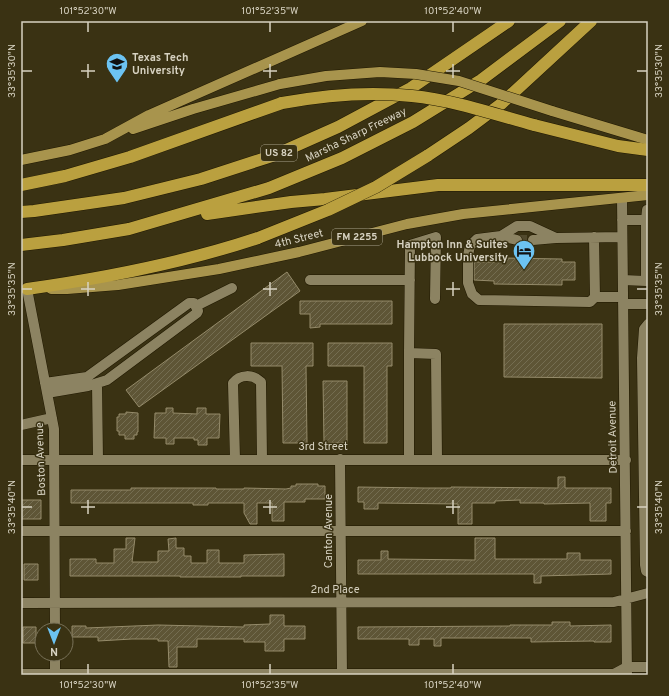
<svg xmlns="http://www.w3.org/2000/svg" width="669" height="696" viewBox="0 0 669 696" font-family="Overpass,sans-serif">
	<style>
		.building { fill: url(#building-hatch); stroke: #958b6a }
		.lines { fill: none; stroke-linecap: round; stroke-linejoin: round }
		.minor-tunnel { stroke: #524a2d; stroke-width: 10; stroke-dasharray: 10 5; stroke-linecap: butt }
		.minor-casing { stroke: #211900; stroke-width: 11 }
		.major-casing { stroke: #211900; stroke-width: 11 }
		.highway-casing { stroke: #211900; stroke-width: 13 }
		.minor { stroke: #8c8362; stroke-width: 10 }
		.major { stroke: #a8944d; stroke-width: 10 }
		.highway { stroke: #baa03f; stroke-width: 12 }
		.major-bridge-casing { stroke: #211900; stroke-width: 11; stroke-linecap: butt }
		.highway-bridge-casing { stroke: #211900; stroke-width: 13; stroke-linecap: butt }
		.major-bridge { stroke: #a8944d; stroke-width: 10 }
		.highway-bridge { stroke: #baa03f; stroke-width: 12 }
		.ticks { fill: none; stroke: #d7d2c1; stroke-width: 1.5 }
		.labels { text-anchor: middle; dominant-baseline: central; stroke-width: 3; stroke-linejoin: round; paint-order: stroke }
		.shield { fill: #3a3213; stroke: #a8a28d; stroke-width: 1 }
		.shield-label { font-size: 10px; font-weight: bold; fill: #d7d2c1 }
		.poi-label { font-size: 11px; font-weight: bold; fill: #d7d2c1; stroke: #3a3213; text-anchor: start }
		.street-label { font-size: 11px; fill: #d7d2c1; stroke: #3a3213 }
		.neatline { fill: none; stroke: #d7d2c1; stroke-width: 1.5 }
		.ticks-label { font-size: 10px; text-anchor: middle; fill: #d7d2c1 }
	</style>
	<defs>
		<pattern id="building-hatch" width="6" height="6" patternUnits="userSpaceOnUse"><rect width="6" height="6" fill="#5e5536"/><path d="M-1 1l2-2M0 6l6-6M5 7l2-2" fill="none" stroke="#746d51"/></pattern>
	</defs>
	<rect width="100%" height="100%" fill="#3a3213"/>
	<!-- building -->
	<path class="building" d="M503 258 562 259V262H575V280H562V285L494 284V281L474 280V262H495V260H503Z
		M287 272 300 291 139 407 126 390Z
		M300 301H392V324H320V327L310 328V314H300Z
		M504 324H602V378L504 377Z
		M251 343H313V366H306L307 443H283L282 366H251Z
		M328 343H392V366H387V443H364V366H328Z
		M323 381H347V443H324Z
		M166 408H173V413L197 414V408H206V414H220L219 438H207V445H198V440H194V438H174V444H166V438H154L155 413H166Z
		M126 412 138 413V432H137V435H134V439H125V435H119V431H117V417H119V414H126Z
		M558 477H565V488H611V503H606V521H590V503L544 504V503H520V500L495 501V503H472V524H458V504L378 503V509H364V502H358V487L424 488H451V487L558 488Z
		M296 484H318V486H325V499H305V502H284V521H272V503H257V524H250L244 513V503H208V505H193V503H71V490H131V488H216V489H244V488L286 489 291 488V486H296Z
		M21 500H41V519H21Z
		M126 538H135L132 562H158V551H169L168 539 176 538V548H184V556H191V563H207V550H219V563H244V555L284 554V576H241V577H180V576H70V559H96V563H114V549H126Z
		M475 538H495V559H567V553H580V560H611V574L541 576V583H534V574H358V560H381V551H388V559L475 560Z
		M24 564H38V580H24Z
		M270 615H284V626H305V639H284V651H265V642H244V639H197V647H177V667H169L168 641H158V639H132L98 641V637H72V626H86V628L158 625 244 627V625L270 624Z
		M552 622H570V626L611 625V642H594V641L531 642V638H441V646H434V639H419V645H409V639H358V627L510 626V625H552Z
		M23 627H36V643H23Z"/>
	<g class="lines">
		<!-- minor-tunnel -->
		<path class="minor-tunnel" d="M517 240H533"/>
		<!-- minor casing -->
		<g class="minor-casing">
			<path id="minor" d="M622 198 627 675
				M622 220H646L647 210H648
				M501 236 517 240
				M594 237 595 297 590 302 479 300 472 294 468 283V255L470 246 477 239 501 236 517 226H530L556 238 622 237
				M533 240 556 238
				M310 280H410
				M623 280 646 281V220
				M27 289 54 429 55 630
				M595 297H623
				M435 299 436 237 410 245 409 353 436 354 437 459
				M623 304H648
				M196 306 232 288
				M648 324 644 329 642 358 645 565 646 571 648 572
				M45 383 87 377 189 303H194L198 311 197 313 107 380 88 386 47 393
				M97 383 98 460
				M21 425 52 418
				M235 459 233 383C240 374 253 374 261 382L262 459
				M340 459 342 675
				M409 459V353
				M21 460H626
				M21 531H626
				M21 603 614 602 648 593
				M55 654V675
				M21 674H614L627 667H648"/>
		</g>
		<!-- major casing -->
		<g class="major-casing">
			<path id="major" d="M552 111 648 140
				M133 129 193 109 280 84
				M21 160 70 150 105 139 149 115 362 21
				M51 289H67L118 285 219 269 299 252 407 224 463 214 648 195"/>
		</g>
		<!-- highway casing -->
		<g class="highway-casing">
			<path id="highway" d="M534 125 618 146 648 150
				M427 156 469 128 501 104 591 21
				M21 185 65 176 130 157 282 103
				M21 212 34 211 124 198 201 179 275 155 338 127 411 88 509 21
				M207 214 291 202 325 199 438 185H648
				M21 245 63 240 129 229 269 188 342 158 413 122 481 80 560 21
				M27 289C105 278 183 263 258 238"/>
		</g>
		<!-- minor -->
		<use href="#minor" class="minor"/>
		<!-- major -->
		<use href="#major" class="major"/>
		<!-- highway -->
		<use href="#highway" class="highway"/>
		<!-- major-bridge casing -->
		<g class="major-bridge-casing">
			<path id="major-bridge" d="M280 84 326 76 380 72 416 74 459 81 552 111"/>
		</g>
		<!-- highway-bridge casing -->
		<g class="highway-bridge-casing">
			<path id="highway-bridge" d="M282 103C325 95 368 91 412 96 453 100 494 114 534 125
				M258 238 328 210 376 187 427 156"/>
		</g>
		<!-- major-bridge -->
		<use href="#major-bridge" class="major-bridge"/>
		<!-- highway-bridge -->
		<use href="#highway-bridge" class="highway-bridge"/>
	</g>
	<!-- ticks -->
	<path class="ticks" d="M88 22V32M270 22V32M453 22V32M88 64V78M270 64V78M453 64V78M22 71H32M81 71H95M263 71H277M446 71H460M637 71H647M88 282V296M270 282V296M453 282V296M22 289H32M81 289H95M263 289H277M446 289H460M637 289H647M88 500V514M270 500V514M453 500V514M22 507H32M81 507H95M263 507H277M446 507H460M637 507H647M88 664V674M270 664V674M453 664V674"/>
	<!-- icons -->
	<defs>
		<g id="university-pin" transform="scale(1.15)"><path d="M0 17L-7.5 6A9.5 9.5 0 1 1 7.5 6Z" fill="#6cc3f2" stroke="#3a3213"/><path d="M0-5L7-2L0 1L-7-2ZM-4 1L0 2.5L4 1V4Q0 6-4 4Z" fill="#111"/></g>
		<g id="hotel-pin" transform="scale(1.15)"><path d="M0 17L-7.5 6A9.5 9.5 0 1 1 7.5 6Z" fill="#6cc3f2" stroke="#3a3213"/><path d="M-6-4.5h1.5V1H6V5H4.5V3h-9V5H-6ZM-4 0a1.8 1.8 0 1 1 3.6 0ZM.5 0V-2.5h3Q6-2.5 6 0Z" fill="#111"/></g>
	</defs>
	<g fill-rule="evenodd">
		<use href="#university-pin" x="117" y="64"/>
		<use href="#hotel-pin" x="524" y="251"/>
	</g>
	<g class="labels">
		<!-- shield labels -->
		<g class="shield">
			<rect x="261" y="145" width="36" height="16" rx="3"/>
			<rect x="332" y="229" width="50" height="16" rx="3"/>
		</g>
		<g class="shield-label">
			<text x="279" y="153">US 82</text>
			<text x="357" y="237">FM 2255</text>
		</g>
		<!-- poi labels -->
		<g class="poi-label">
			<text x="132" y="58">Texas Tech<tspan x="132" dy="13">University</tspan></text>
			<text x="508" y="245" text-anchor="end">Hampton Inn &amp; Suites<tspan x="508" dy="13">Lubbock University</tspan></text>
		</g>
		<!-- street labels -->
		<g class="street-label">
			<text transform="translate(356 135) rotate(-26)">Marsha Sharp Freeway</text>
			<text transform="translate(299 239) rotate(-14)">4th Street</text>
			<text transform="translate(613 437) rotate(-91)">Detroit Avenue</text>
			<text x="323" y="447">3rd Street</text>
			<text transform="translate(41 459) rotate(-92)">Boston Avenue</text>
			<text transform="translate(329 531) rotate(-90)">Canton Avenue</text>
			<text x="335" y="590">2nd Place</text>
		</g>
	</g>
	<!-- border -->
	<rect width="669" height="696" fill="none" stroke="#3a3213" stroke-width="44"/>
	<!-- north arrow -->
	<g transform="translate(54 642) rotate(180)"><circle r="19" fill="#3a3213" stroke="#797259"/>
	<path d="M0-3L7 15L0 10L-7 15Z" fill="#6cc3f2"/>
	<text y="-6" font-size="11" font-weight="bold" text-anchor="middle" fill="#d7d2c1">N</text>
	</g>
	<rect x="22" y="22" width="625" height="652" class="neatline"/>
	<g class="ticks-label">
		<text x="88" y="14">101°52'30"W</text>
		<text x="270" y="14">101°52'35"W</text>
		<text x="453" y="14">101°52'40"W</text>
		<text transform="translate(658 71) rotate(-90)" y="4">33°35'30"N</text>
		<text transform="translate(11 71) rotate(-90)" y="4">33°35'30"N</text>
		<text transform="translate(658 289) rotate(-90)" y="4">33°35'35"N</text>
		<text transform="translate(11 289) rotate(-90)" y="4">33°35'35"N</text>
		<text transform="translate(658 507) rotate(-90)" y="4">33°35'40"N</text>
		<text transform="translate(11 507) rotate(-90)" y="4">33°35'40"N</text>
		<text x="88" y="688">101°52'30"W</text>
		<text x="270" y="688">101°52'35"W</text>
		<text x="453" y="688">101°52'40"W</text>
	</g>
</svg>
